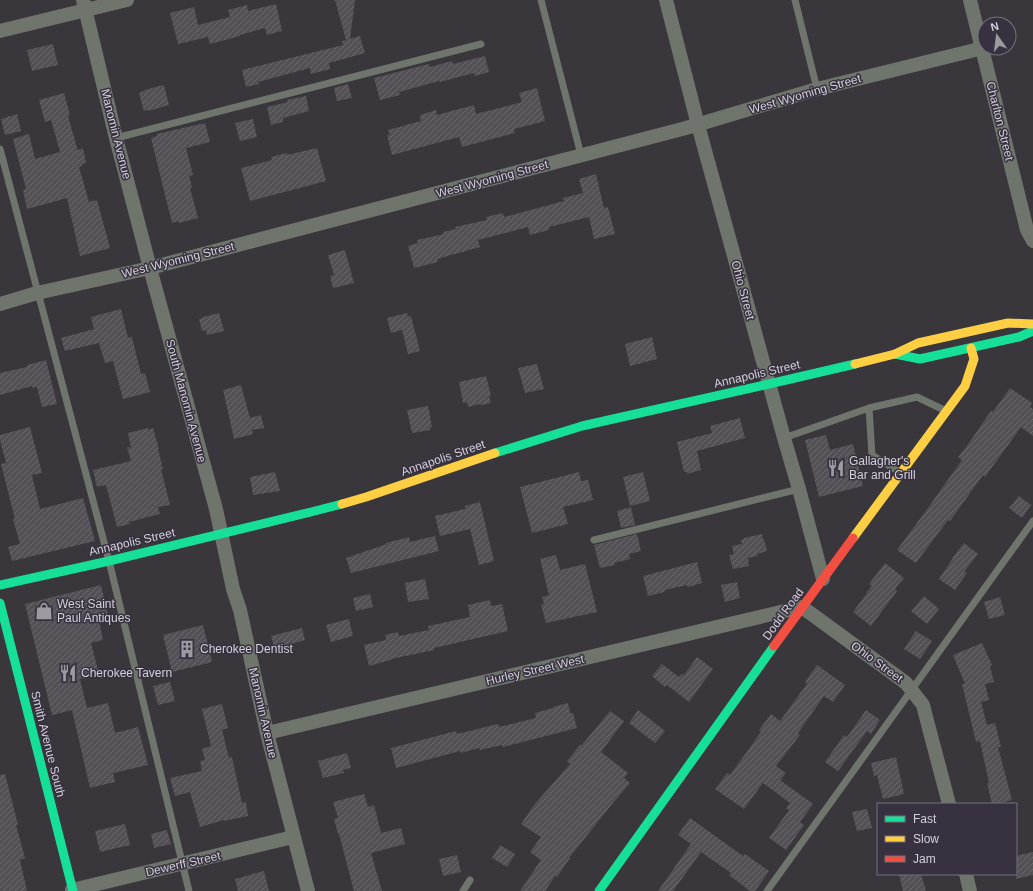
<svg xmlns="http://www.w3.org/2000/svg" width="1033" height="891" viewBox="0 0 1033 891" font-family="Helvetica,sans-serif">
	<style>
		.building { fill: url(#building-hatch) }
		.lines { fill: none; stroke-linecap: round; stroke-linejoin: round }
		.lane { stroke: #6f746c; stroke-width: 7 }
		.street { stroke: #6f746c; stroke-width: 14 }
		.fast { stroke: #16e098; stroke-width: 9 }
		.slow { stroke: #ffcf43; stroke-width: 9 }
		.jam { stroke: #f24e42; stroke-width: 9 }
		.labels { text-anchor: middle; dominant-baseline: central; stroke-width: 3; stroke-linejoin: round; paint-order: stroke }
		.street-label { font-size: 12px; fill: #d3d0d8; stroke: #383240 }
		.poi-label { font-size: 12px; fill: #d3d0d8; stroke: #383240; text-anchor: start }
	</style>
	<defs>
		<pattern id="building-hatch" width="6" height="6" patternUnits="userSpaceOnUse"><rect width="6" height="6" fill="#535056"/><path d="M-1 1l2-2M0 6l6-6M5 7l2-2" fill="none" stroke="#6b686e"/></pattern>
	</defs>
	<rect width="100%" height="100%" fill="#39363c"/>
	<!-- building -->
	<path class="building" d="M335 0H355L350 39 360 36 365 53 329 63 330 69 311 74 310 68 258 82 259 84 246 87 242 70 343 45 342 41 346 40Z
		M276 4 282 31 267 35 265 28 240 35V36L210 44 208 37 178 44 170 13 194 7 198 25 230 17 228 10 247 5 248 11Z
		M53 44 58 65 32 71 27 50Z
		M485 56 489 72 475 76 474 73 440 82 439 81 399 92 400 95 380 100 374 78 429 64 430 67 452 61 453 64Z
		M348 84 352 98 337 101 334 88Z
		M164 85 169 105 148 111V110L144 111 139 93 144 91V90Z
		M537 88 545 121 514 129 515 133 462 147 459 137 392 155 387 135H390L388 130 421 121 420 115 436 110 437 115 474 105 476 114 522 102 519 93Z
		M64 93 70 115 68 116 77 148 78 150 83 148 86 163 82 164V166L79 167 89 202 97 200 110 248 80 256 67 198 27 209 23 190 26 189 13 139 29 134 35 159 60 152 51 120 45 122 39 100Z
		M306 96 309 111 283 118V122L271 125 267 107 288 102 287 100Z
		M17 114 21 131 5 135 1 119Z
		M253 119 257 137 240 141 235 123Z
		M205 123 210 142 186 148 193 175 189 176 192 187 190 188 198 218 179 223 178 221 172 223 151 138 157 136V134Z
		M317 148 326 181 250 201 241 168 272 160 271 157 287 153V155Z
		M596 174 604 208 608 207 615 234 594 239 589 217 549 227V230L530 235 528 227 478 240 480 247 437 259 438 262 414 268 408 246 418 243 417 240 444 234 443 232 456 229 455 227 487 220 486 217 503 213 504 217 564 201 563 198 583 193 579 179Z
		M345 250 354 283 333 288 330 276 334 275 328 255Z
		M121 309 128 338 132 337 141 374 145 373 150 392 123 399 113 361 105 363 99 343 65 351 61 338 94 329 91 317Z
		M219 313 224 331 207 335 206 330 202 331 199 319 203 318V317Z
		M407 313 408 317 411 316 420 351 408 354 402 330 391 333 387 318Z
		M652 337 657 359 630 366 625 344Z
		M46 360 57 404 42 407 37 387 33 388 32 386 0 395V373L27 367V365Z
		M537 364 544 389 525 393 518 368Z
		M486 376 491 396 489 397 491 403 482 405 479 404 468 407 467 402 463 403 459 382Z
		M241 385 250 418 261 415 264 428 252 430 253 434 234 439 223 390Z
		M1010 388 1032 403 1030 407 1033 409V436L1021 427 985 477 983 475 950 521 948 520 916 563 897 550 925 512 962 460 958 457 966 447 991 411 993 412Z
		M428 406 432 427H430V430L412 433 407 410Z
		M740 418 745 438 697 451 701 470 687 474V472H684L677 442 712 433 710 426Z
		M30 427 42 473 32 475 40 509 83 498 95 541 12 561 8 547 20 544 13 519H15L1 464 6 463 0 440V435Z
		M148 428V430L153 428 159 449H158L163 469H161L170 505 158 507 160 514 129 522 130 524 117 527 106 485 97 487 93 470 131 461 127 447 131 448 128 433Z
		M826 435 830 450 853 444 863 486 819 497 805 440Z
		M275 472 280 491 253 495 250 477Z
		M579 472 581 481 588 480 593 500 563 507 568 524 532 533 520 487Z
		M643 472 650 501 630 506 623 477Z
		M1019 496 1031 505 1022 518 1009 508Z
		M480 502 494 561 479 565 470 529 440 536 435 516 465 509V506Z
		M631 507 635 525 621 528 617 511Z
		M637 534 641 551 629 554 630 559 614 563 615 565 600 568 594 545Z
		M762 534 763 539H764L767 551 757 554 758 556 748 558 749 566 733 569 729 555 734 554 732 546 742 544 741 540 744 539V538Z
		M435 536 439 551 351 573 346 558 387 544 386 543 409 537 410 542Z
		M964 543 978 554 964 572 967 573 955 590 939 579 953 558H952Z
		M556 555 560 570 585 564 597 612 546 623 541 605 544 604 542 597 549 595 540 559Z
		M697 562 702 583 688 587 687 585 665 590 664 592 648 596 643 576Z
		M885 563 904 578 895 589 897 591 871 626 853 612 867 593H866L872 586 869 584Z
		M425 579 429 599 408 602 405 583Z
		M737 582 740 598 725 602 721 585Z
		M101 585 109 619 99 621 103 640 91 643 98 670H94L96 676 80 679 87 708 108 703 115 733 138 727 148 765 113 773 115 782 90 788 72 710 52 715 25 604Z
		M370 594 373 607 356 611 353 598Z
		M924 596 939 609 927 624 911 611Z
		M1000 597 1005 615 989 619 984 602Z
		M490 600 491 606 502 604 508 631 434 648V650L391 659V660L369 666 364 645 386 640 385 635 398 632 399 636 429 630 428 626 470 617 468 605Z
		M349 619 353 636 331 642 326 625Z
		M203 625 212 662 172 672 163 635Z
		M302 628 305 640 287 645 288 651 276 654 271 636Z
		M916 631 932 641 920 659 904 649Z
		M982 643 992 665 990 666 994 682 985 684 989 700 981 702 987 725 995 723 1001 747H998L1012 800 996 804H992L987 783H989L980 741 976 742 962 684H965L953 655Z
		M697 657 713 669 689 702 667 685 665 687 652 676 662 664 679 677 682 674 684 675Z
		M817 665 845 685 833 702 824 696 798 733 800 735 776 766 786 773 780 780 813 804 800 822 804 825 786 850 769 838 789 810 786 808 790 803 763 783 744 809 715 789 727 773 730 775 761 732 759 730 771 714 780 721 807 684 805 682Z
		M170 682 175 701 158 705 153 686Z
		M568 703 570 713H573L577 728 503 747 502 745 480 750 479 748 461 753 460 751 396 768 391 748 456 731 457 734 498 724 499 727 536 718 535 713 553 708V707Z
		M222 704 228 728 222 730 229 758 232 757 242 803 246 802 248 816 224 821V820L200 827 190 792 175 796 170 778 202 771 200 761 205 760 202 749 211 746 202 709Z
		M638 710 665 731 655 743 629 723Z
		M866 710 880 720 871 734 867 731 838 771 825 762 844 735 847 737Z
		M610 711 624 721 601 752 628 773 624 778 630 783 608 809 569 858H570L557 877 555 876 545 891H520L541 860 530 852 541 837 521 824 534 805 570 764 567 761 581 744V746Z
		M347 753 351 768 343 770 344 773 323 778 318 761Z
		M896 757 904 794 883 799 877 775 874 776 871 763Z
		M5 774 18 825H16L25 858 20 860 27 891H0V775Z
		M364 794 368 807 374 805 381 833 401 828 405 844 371 853 382 891H354L339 834H338L334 819 338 818 333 802Z
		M867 809 872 828 857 831 852 812Z
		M690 818 743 856 745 854 769 871 755 891H750L729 875 731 873 701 852 673 891H658L691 844 678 835Z
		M125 824 130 845 100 852 95 831Z
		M167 830 171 844 154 848 151 834Z
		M500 845 515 854 507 867 492 858Z
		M1033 852V875L1016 879V856Z
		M457 855 461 872 443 876 439 859Z
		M264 871 269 891H238L235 879Z
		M899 874H921L926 891H903Z"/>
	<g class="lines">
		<!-- lane -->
		<path class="lane" d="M541 0 581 155
			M795 0 817 89
			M116 138 481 44
			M0 149 109 561 189 891
			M869 408 872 455 899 472
			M784 438 869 408 917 397 944 410
			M594 540 799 489
			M463 891 470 880
			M767 891 1033 521"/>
		<!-- street -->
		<path class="street" d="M83 0 116 138 150 268 216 509 233 589 240 610 267 733 308 891
			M666 0 698 125 784 438 799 489 823 579
			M970 0 1027 230 1033 241
			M0 31 127 0
			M0 304 37 293 150 268 686 128 817 89 971 51 982 48
			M267 733 802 607 906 683 923 705 930 732 949 804
			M966 874 970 891
			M72 890 293 837"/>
		<!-- fast -->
		<path class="fast" d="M895 354 920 359 1019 337 1033 331
			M495 453 582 426 769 384 855 364
			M0 585 109 561 311 512 342 504
			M0 603 73 891
			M599 891 774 646"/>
		<!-- slow -->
		<path class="slow" d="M855 364 895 354 918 343 1008 323 1033 324
			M342 504 366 497 495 453
			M853 538 965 386 974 359 971 348"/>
		<!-- jam -->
		<path class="jam" d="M774 646 853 538"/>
	</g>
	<!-- icons -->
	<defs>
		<g id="restaurant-bare" transform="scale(1.38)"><path d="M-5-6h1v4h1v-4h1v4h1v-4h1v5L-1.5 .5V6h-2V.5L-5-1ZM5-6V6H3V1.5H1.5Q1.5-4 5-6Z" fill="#9d9aa1" stroke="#383240" stroke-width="2.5" paint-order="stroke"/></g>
		<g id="shop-bare" transform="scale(1.38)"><path d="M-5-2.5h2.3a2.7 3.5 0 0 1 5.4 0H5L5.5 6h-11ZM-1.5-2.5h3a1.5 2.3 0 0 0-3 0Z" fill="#9d9aa1" stroke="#383240" stroke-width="2.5" paint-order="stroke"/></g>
		<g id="building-bare" transform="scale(1.38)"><path d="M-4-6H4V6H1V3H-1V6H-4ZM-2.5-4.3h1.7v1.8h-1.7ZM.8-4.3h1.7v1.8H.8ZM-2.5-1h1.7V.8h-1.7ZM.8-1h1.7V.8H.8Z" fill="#9d9aa1" stroke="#383240" stroke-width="2.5" paint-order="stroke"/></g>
	</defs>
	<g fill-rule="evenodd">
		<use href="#restaurant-bare" x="836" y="468"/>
		<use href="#shop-bare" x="44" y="611"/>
		<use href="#building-bare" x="187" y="649"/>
		<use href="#restaurant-bare" x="68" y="673"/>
	</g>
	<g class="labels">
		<!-- street labels -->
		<g class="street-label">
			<text transform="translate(805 94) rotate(-16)">West Wyoming Street</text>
			<text transform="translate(1000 121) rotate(76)">Charlton Street</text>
			<text transform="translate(116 134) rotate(76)">Manomin Avenue</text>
			<text transform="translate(492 179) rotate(-15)">West Wyoming Street</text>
			<text transform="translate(178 260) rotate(-14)">West Wyoming Street</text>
			<text transform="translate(743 290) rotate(75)">Ohio Street</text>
			<text transform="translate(757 374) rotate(-13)">Annapolis Street</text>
			<text transform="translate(186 401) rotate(75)">South Manomin Avenue</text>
			<text transform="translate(443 458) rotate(-19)">Annapolis Street</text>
			<text transform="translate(132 542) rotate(-13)">Annapolis Street</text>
			<text transform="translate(783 614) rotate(-54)">Dodd Road</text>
			<text transform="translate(877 662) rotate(36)">Ohio Street</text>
			<text transform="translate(535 670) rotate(-13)">Hurley Street West</text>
			<text transform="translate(263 713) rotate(77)">Manomin Avenue</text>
			<text transform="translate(48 744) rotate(76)">Smith Avenue South</text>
			<text transform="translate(183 864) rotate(-13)">Dewerff Street</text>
		</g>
		<!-- poi labels -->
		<g class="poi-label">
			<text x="849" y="461">Gallagher's<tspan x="849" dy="14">Bar and Grill</tspan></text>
			<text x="57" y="604">West Saint<tspan x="57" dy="14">Paul Antiques</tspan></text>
			<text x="200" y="649">Cherokee Dentist</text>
			<text x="81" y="673">Cherokee Tavern</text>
		</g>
	</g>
	<!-- legend -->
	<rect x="877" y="803" width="140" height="72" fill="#383240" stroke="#76717d"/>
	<rect x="885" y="816" width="20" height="6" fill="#16e098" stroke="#76717d"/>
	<text x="913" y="823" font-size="12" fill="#d3d0d8">Fast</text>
	<rect x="885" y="836" width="20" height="6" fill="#ffcf43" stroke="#76717d"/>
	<text x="913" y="843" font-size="12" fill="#d3d0d8">Slow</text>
	<rect x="885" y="856" width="20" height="6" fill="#f24e42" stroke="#76717d"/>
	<text x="913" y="863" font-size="12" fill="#d3d0d8">Jam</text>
	<!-- north arrow -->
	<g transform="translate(997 36) rotate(346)"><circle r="19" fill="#383240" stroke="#76717d"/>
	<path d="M0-3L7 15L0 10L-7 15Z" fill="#9d9aa1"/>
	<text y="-6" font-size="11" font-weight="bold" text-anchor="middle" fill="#d3d0d8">N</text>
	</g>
</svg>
